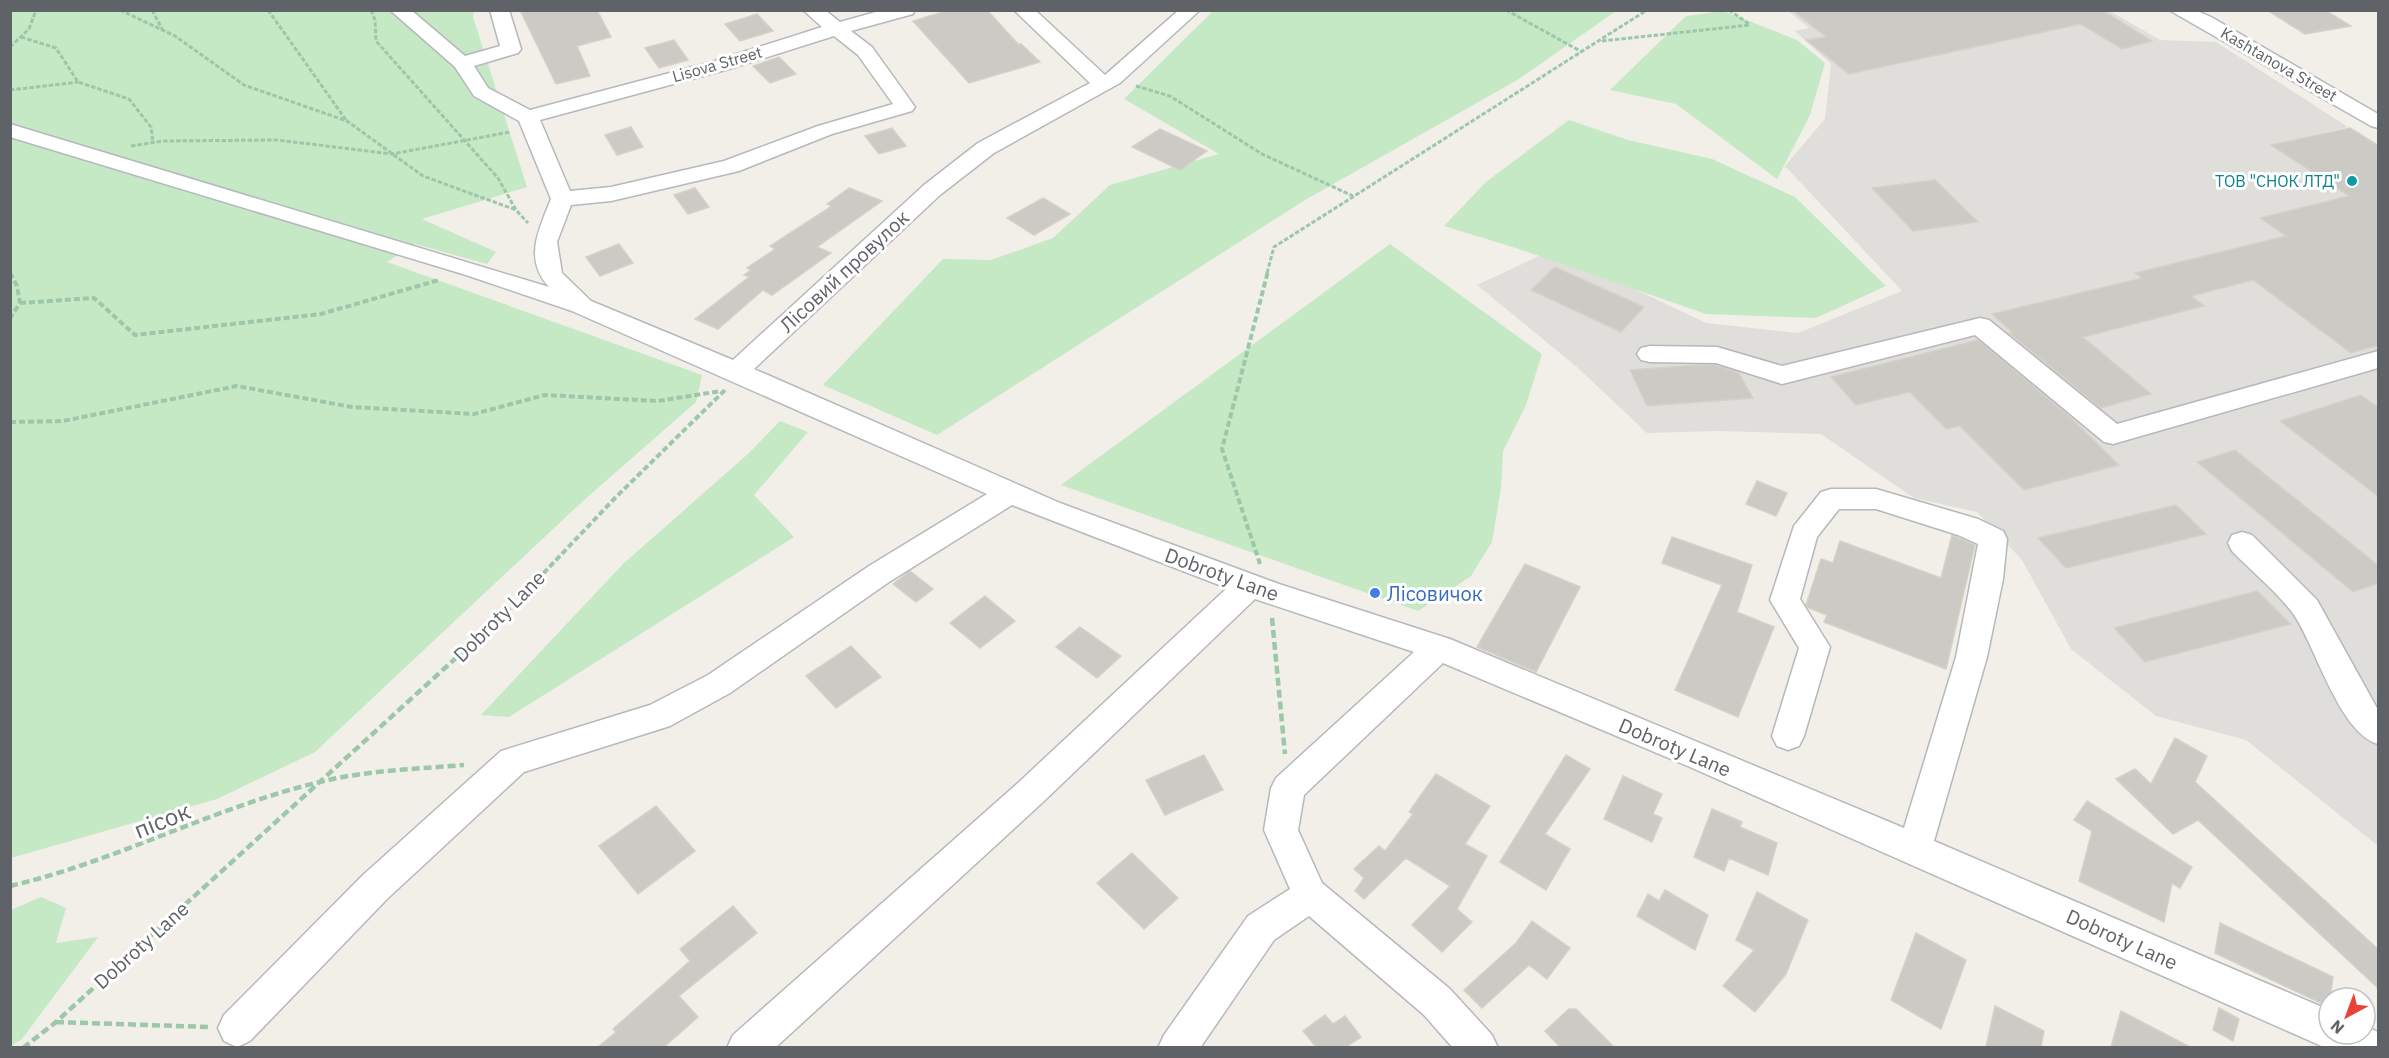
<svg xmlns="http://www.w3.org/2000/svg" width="2389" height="1058" viewBox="0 0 2389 1058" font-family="'IBM Plex Sans',sans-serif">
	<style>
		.industrial { fill: #e0deda }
		.green { fill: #c5e8c5 }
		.building { fill: #cccac5; stroke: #d6d1c6; stroke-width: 1.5 }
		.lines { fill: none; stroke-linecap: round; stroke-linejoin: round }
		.minor-casing { stroke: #b5b8bc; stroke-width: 3 }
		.path-far2 { stroke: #9cc7a9; stroke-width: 3; stroke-dasharray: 4.5 2; stroke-linecap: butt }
		.path-far1 { stroke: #9cc7a9; stroke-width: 4; stroke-dasharray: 6 3; stroke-linecap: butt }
		.path { stroke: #9cc7a9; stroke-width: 4.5; stroke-dasharray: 8 4; stroke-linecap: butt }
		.minor { fill: #fff; fill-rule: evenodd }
		.culture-dot { fill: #0f9aa8; stroke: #fff; stroke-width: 2 }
		.shop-dot { fill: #3f7fe0; stroke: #fff; stroke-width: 2 }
		.labels { text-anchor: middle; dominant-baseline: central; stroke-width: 6; stroke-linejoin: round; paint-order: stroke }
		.far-street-label { font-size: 16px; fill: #5f6368; stroke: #fff }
		.far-culture-label { font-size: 16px; fill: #0d838f; stroke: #fff; text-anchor: end }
		.street-label { font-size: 20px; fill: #5f6368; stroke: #fff }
		.shop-label { font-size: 20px; fill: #366cbe; stroke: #fff; text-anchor: start }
		.near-street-label { font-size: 24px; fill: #5f6368; stroke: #fff }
	</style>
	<rect width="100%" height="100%" fill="#f1efe8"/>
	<!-- industrial -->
	<path class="industrial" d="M1788 11H2110L2160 40 2216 42 2348 127 2271 145 2378 216V846L2246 740 2156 716 2071 649 2022 560 1977 512 1914 498 1821 434 1718 431 1647 433 1578 368 1477 285 1552 250 1706 323 1798 333 1902 291 1785 166 1825 119 1831 64 1795 31 1809 28Z"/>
	<!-- green -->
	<path class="green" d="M11 11H474L473 17 527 187 422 219 496 252 487 264 415 244 387 262 702 375 696 402 583 501 315 752 217 799 11 858Z
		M1213 11H1616L1519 79 1305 200 937 435 823 385 943 259 991 260 1053 238 1110 185 1219 154 1124 99Z
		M1723 11 1797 40 1825 63 1810 115 1777 179 1676 104 1610 90 1686 16Z
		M1569 120 1628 140 1712 159 1795 197 1886 286 1816 318 1706 314 1519 249 1444 226 1486 182Z
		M1390 244 1542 354 1526 405 1503 451 1501 488 1492 542 1471 576 1418 611 1061 485Z
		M780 421 808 432 754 495 794 537 509 717 481 715 623 564 749 453Z
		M41 897 66 908 56 943 98 937 22 1039 11 1046V910Z"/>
	<!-- building -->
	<path class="building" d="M520 10H597L611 37 577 46 590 76 556 84Z
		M949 10H987L1018 44H1021L1040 62 969 83 913 21Z
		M1792 10H2102L2152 41 2122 49 2081 24 1849 74 1806 40 1826 37Z
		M2267 10H2325L2351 26 2305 34Z
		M757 14 773 31 740 41 725 24Z
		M674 40 688 60 659 68 645 48Z
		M779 57 796 74 770 83 753 66Z
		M631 127 643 147 617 155 605 135Z
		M892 128 906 146 879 154 865 136Z
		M2350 128 2379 146V345L2351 353 2253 280 2191 296 2204 306 2083 337 2151 394 2101 408 2009 333 2012 332 1992 314 2142 278 2135 273 2286 236 2260 218 2349 196 2271 145Z
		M1160 129 1207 151 1180 170 1132 147Z
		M1935 180 1978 222 1913 231 1872 188Z
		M695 188 709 207 688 214 674 195Z
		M849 188 882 201 817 247 831 253 772 295 763 290 718 329 695 319 749 277 744 275 751 270 747 268 775 249 770 246 832 206 827 204Z
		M1043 198 1070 214 1034 235 1007 218Z
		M619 244 633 263 600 276 586 257Z
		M1555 267 1644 307 1621 332 1531 290Z
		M1978 340 2070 417 2119 465 2024 490 1960 426 1946 429 1910 392 1856 405 1831 377Z
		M1697 365H1716L1739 373 1753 398 1647 406 1630 370Z
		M2361 395 2379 408V497L2280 421Z
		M2235 450 2379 566V583L2353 592 2197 462Z
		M1757 481 1787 493 1776 516 1746 504Z
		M2176 505 2206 534 2066 568 2038 538Z
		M1952 535 1975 545 1946 669 1824 622 1827 615 1809 608 1806 605 1821 559 1833 563 1840 541 1941 578Z
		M1672 537 1752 565 1737 612 1774 627 1738 717 1675 690 1722 585 1662 563Z
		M1525 564 1580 587 1536 672 1477 647Z
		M910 571 933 589 916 602 893 584Z
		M2257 591 2291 624 2145 662 2114 628Z
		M985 596 1015 621 980 648 950 623Z
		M1080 627 1121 656 1097 678 1056 647Z
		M851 646 881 677 836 708 806 676Z
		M2175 738 2207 756 2195 782 2379 950V989L2198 820 2173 834 2116 779 2135 769 2151 784Z
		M1204 755 1223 790 1165 815 1146 780Z
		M1566 755 1590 769 1545 834 1570 849 1546 890 1500 862Z
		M1436 774 1490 806 1465 844 1487 856 1457 909 1472 922 1442 952 1412 925 1450 886 1406 858 1364 899 1355 891 1364 878 1354 869 1379 846 1385 851 1413 814 1409 812Z
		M1623 776 1662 794 1653 814 1662 818 1652 842 1604 819Z
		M2087 801 2192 867 2180 888 2172 883 2164 922 2079 881 2092 831 2074 820Z
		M656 806 695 851 638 894 599 846Z
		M1712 809 1742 822 1740 827 1777 843 1768 875 1729 858 1724 871 1694 857Z
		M1132 853 1178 898 1144 929 1097 883Z
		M1665 890 1708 915 1695 950 1637 916 1648 894 1659 901Z
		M1757 892 1808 920 1786 974 1755 1012 1723 986 1754 950 1736 940Z
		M733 906 757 933 679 996 698 1017 664 1047H598L616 1032 613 1029 690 961 680 949Z
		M1532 921 1570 948 1547 979 1529 965 1482 1008 1464 990 1516 943Z
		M2220 923 2333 977 2329 1007 2215 953Z
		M1916 933 1966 960 1941 1029 1891 1000Z
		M1995 1006 2044 1031 2041 1047H1986Z
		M2219 1008 2239 1019 2233 1041 2213 1030Z
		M1569 1009H1576L1614 1047H1560L1545 1031Z
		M2121 1011 2190 1047H2111Z
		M1325 1015 1333 1024 1345 1016 1361 1037 1346 1047H1316L1303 1031Z"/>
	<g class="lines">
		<!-- minor casing -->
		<g class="minor-casing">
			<path id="minor" d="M390 10H411L465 56 500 46 490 10H509L521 49 518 53 474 66 488 88 530 110 715 61 822 27 803 10H825L840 22 883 10H915L913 14 851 31 872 47 915 107 912 111 832 134 739 171 611 201 571 205 557 242 562 273 591 301 733 360 924 185 978 143 1090 83 1014 10H1035L1105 75 1179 10H1200L1120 83 994 153 940 195 754 369 1060 503 1279 584 1450 639 1904 828 1956 657 1978 544 1958 535 1876 509H1839L1817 537 1800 599 1830 647 1804 736 1799 746 1788 750 1777 746 1772 736 1799 648 1770 600 1794 526 1821 492 1831 489H1876L1978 519 2003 531 2007 539 2003 579 1987 657 1934 841 2329 1010V1034H2365V1026L2378 1032V1048H2326L1690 767 1443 663 1304 795 1298 830 1322 883 1450 989 1492 1035 1498 1048H1453L1424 1015 1309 916 1274 940 1200 1048H1158L1164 1035 1248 916 1290 889 1264 830 1271 788 1276 778 1414 652 1255 599 1043 802 775 1048H727L733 1035 1019 782 1227 588 1012 505 889 582 730 693 670 726 524 772 387 899 250 1041 237 1047 224 1041 218 1028 224 1015 363 875 501 751 650 705 708 675 869 566 987 494 572 311 466 275 10 137V124L549 287C523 259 539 229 551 199L519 121 474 96 455 67ZM834 36 858 55 893 104 818 126 724 161 611 187 570 191 540 120 729 69Z
				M2169 10H2195L2211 17 2378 114V128L2371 126Z
				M1980 318 1989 320 2117 424 2378 351V368L2113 444 2104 442 1975 335 1782 384 1716 363 1650 362 1641 360 1637 354 1641 348 1650 346 1717 347 1782 366Z
				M2242 532 2252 535 2317 600 2378 710V744C2340 733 2317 651 2296 618 2283 597 2250 570 2232 551L2228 543 2232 535Z"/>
		</g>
		<!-- path-far2 -->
		<path class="path-far2" d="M120 10 175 36 244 85 347 121 423 176 516 210
			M152 10 162 29
			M268 10 346 120
			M371 10 375 20 376 41 498 178 516 210 528 223
			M1506 10 1582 52
			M1729 10 1749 24
			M21 37 56 48 78 82 129 99 151 127 153 143
			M1602 41 1750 25
			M10 47 29 29 36 10
			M1136 86 1170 96 1262 154 1353 196
			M10 90 78 82
			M131 146 163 141 277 140 392 154 510 132
			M1267 273 1274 247 1647 10"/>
		<!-- path-far1 -->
		<path class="path-far1" d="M10 273 17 286 20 303 10 318
			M20 303 94 298 135 335 321 314 439 280
			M10 422 63 421 237 386 352 407 474 414 545 395 658 401 721 391
			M1260 564 1222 449 1268 271
			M500 619 615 498 725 390"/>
		<!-- path -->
		<path class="path" d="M1272 618 1285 754
			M10 886C118 861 216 806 324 781 370 770 417 769 464 765
			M56 1022 208 1027
			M23 1048 56 1022 501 617"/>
		<!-- minor -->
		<use href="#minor" class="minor"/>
	</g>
	<!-- markers -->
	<circle class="culture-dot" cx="2352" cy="181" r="6"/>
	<circle class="shop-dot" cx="1375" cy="593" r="6"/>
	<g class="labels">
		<!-- far-street labels -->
		<g class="far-street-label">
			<text transform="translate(717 64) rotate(-16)">Lisova Street</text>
			<text transform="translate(2279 64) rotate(30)">Kashtanova Street</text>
		</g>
		<!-- far-culture labels -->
		<g class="far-culture-label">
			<text x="2340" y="181">ТОВ "СНОК ЛТД"</text>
		</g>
		<!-- street labels -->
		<g class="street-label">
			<text transform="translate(844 271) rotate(-43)">Лісовий провулок</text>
			<text transform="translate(1222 574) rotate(20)">Dobroty Lane</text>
			<text transform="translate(499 616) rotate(-45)">Dobroty Lane</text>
			<text transform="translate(1675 747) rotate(23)">Dobroty Lane</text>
			<text transform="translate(2122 939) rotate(24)">Dobroty Lane</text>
			<text transform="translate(141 945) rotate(-42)">Dobroty Lane</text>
		</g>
		<!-- shop labels -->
		<g class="shop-label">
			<text x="1387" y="593">Лісовичок</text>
		</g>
		<!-- near-street labels -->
		<g class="near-street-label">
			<text transform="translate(162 820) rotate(-22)">пісок</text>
		</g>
	</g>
	<!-- border -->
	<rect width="2389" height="1058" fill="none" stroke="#5f6368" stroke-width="24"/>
	<!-- north arrow -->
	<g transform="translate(2347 1016) rotate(221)"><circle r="28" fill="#ffffff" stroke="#bfc1c3" stroke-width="1.5"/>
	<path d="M0-4.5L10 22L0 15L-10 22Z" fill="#ea4335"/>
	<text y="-9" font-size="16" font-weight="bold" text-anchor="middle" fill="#5f6368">N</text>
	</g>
</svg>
